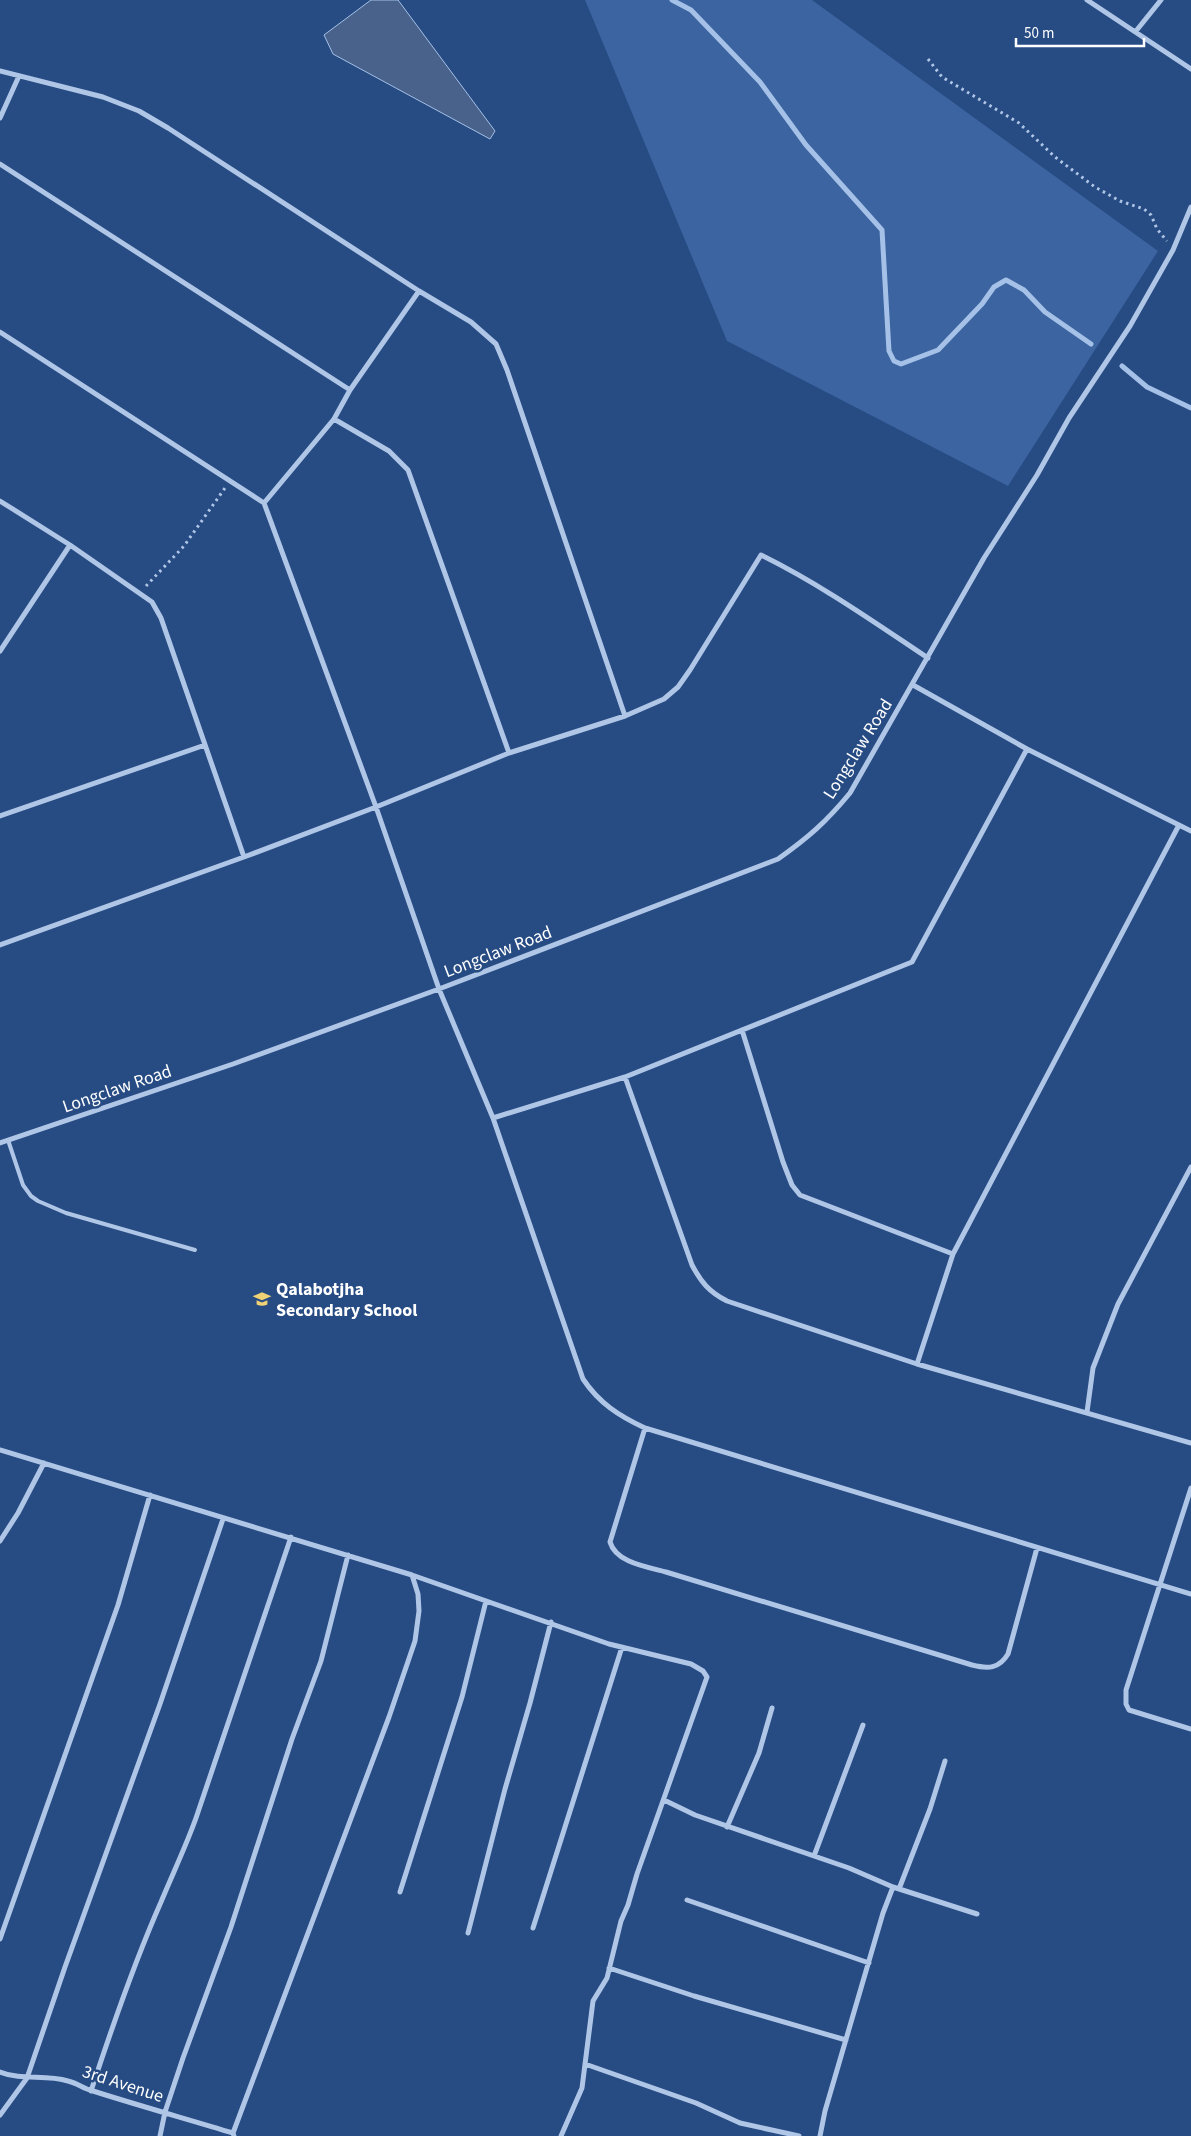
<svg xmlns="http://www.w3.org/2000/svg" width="1191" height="2136" viewBox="0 0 1191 2136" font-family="'Source Sans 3',sans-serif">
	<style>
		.green { fill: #3c64a0 }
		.water { fill: #48628b; stroke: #a5c1e7 }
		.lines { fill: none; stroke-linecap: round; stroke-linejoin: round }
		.stream { stroke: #a5c1e7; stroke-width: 5 }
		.path { stroke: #b0c6e7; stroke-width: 3; stroke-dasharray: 2.5 4; stroke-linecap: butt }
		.lane { stroke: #b0c6e7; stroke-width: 4 }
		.street { stroke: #b0c6e7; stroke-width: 5 }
		.labels { text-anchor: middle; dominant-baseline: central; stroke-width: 5; stroke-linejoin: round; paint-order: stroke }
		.street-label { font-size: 18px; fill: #fff; stroke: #274b83 }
		.poi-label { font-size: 18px; font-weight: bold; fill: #fff; stroke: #274b83; text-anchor: start }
	</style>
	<rect width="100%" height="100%" fill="#274b83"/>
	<!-- green -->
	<path class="green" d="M585 0H812L1158 251 1008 486 727 341Z"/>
	<!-- water -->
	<path class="water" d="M371 0H398L495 131 490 139 333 54 324 35Z"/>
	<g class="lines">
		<!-- stream -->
		<path class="stream" d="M672 0 691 10 760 82 806 145 882 230 889 351 894 361 901 364 938 350 982 304 994 287 1006 280 1024 290 1045 312 1091 344
			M1122 366 1147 387 1191 408"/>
		<!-- path -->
		<path class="path" d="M928 59 942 77 1019 123 1055 157 1095 187 1120 201 1144 209 1151 215 1157 229 1167 241
			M146 586 184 546 225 488"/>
		<!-- lane -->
		<path class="lane" d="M8 1140 23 1185 31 1196 38 1201 66 1213 195 1250"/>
		<!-- street -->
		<path class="street" d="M1087 0 1191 69
			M1136 31 1161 0
			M0 71 103 97 139 111 168 128 419 291 471 322 496 344 507 370 625 716
			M0 118 19 76
			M0 164 350 390
			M0 332 264 503 376 807 439 989 493 1118 583 1379C599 1403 619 1416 645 1428L1191 1594
			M334 419 350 390 419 291
			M0 501 70 545 152 602 161 618 244 857
			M264 503 334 419 389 451 408 470 509 753
			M0 651 70 545
			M913 685 1027 749 1191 831
			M0 816 205 745
			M0 945 244 857 376 807 509 753 625 716 664 699 678 687 690 670 761 555C820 584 874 622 928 658
			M742 1030 783 1162 792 1185 800 1195 953 1254
			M625 1077 692 1265C701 1282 709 1292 727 1301L917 1364 1191 1443
			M493 1118 625 1077 912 962 1027 749
			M0 1143 233 1064 439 989 778 859C809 837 826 822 850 793L984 558 1037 475 1069 418 1130 326 1173 250 1191 207
			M917 1364 953 1254 1179 825
			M1087 1412 1093 1368 1118 1304 1191 1167
			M645 1428 610 1542C616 1563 648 1567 666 1572L972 1665C988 1669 999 1669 1008 1654L1037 1548
			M0 1450 412 1575 609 1644 691 1664 703 1671 707 1677 637 1874 628 1905 621 1921 607 1978 593 2001 582 2088 561 2136
			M1191 1488 1126 1690V1704L1129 1710 1191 1729
			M0 1541 18 1513 44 1463
			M664 1800 695 1815 849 1868 893 1887 977 1914
			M727 1827 759 1753 772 1708
			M814 1856 863 1725
			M899 1889 930 1809 945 1761
			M400 1892 462 1697 486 1601
			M687 1900 869 1963
			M533 1928 622 1647
			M468 1933 505 1789 530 1703 551 1622
			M0 1939 118 1605 150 1495
			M609 1968 694 1996 846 2040
			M585 2064 696 2103 740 2123 799 2136
			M0 2072C22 2081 45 2074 68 2081 77 2083 84 2089 93 2091 140 2106 187 2119 233 2133L234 2136
			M91 2091C112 2027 134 1963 161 1902 173 1873 186 1846 196 1818L291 1537
			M0 2115 27 2078 65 1967 160 1704 223 1519
			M233 2133 389 1717 415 1641 419 1611 418 1594 412 1575
			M160 2136 165 2112 183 2058 231 1927 292 1739 321 1661 348 1555
			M820 2136 825 2111 883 1913 893 1887"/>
	</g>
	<!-- icons -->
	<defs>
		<g id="school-bare" transform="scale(1.35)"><path d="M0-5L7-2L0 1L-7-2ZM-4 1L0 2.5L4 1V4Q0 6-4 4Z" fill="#efd176" stroke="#274b83" stroke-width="2.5" paint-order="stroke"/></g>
	</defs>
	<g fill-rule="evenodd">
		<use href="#school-bare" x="262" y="1299"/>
	</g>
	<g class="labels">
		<!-- street labels -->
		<g class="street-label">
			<text transform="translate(858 749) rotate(-58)">Longclaw Road</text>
			<text transform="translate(498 952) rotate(-21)">Longclaw Road</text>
			<text transform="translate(117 1089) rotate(-19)">Longclaw Road</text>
			<text transform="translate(123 2084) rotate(18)">3rd Avenue</text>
		</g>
		<!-- poi labels -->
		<g class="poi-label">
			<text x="276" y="1289">Qalabotjha<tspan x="276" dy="21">Secondary School</tspan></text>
		</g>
	</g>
	<!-- scale -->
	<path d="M1016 38v8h128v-8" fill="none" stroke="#ffffff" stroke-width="2.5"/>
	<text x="1024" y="38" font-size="15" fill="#ffffff" stroke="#274b83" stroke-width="4" paint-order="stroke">50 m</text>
</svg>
